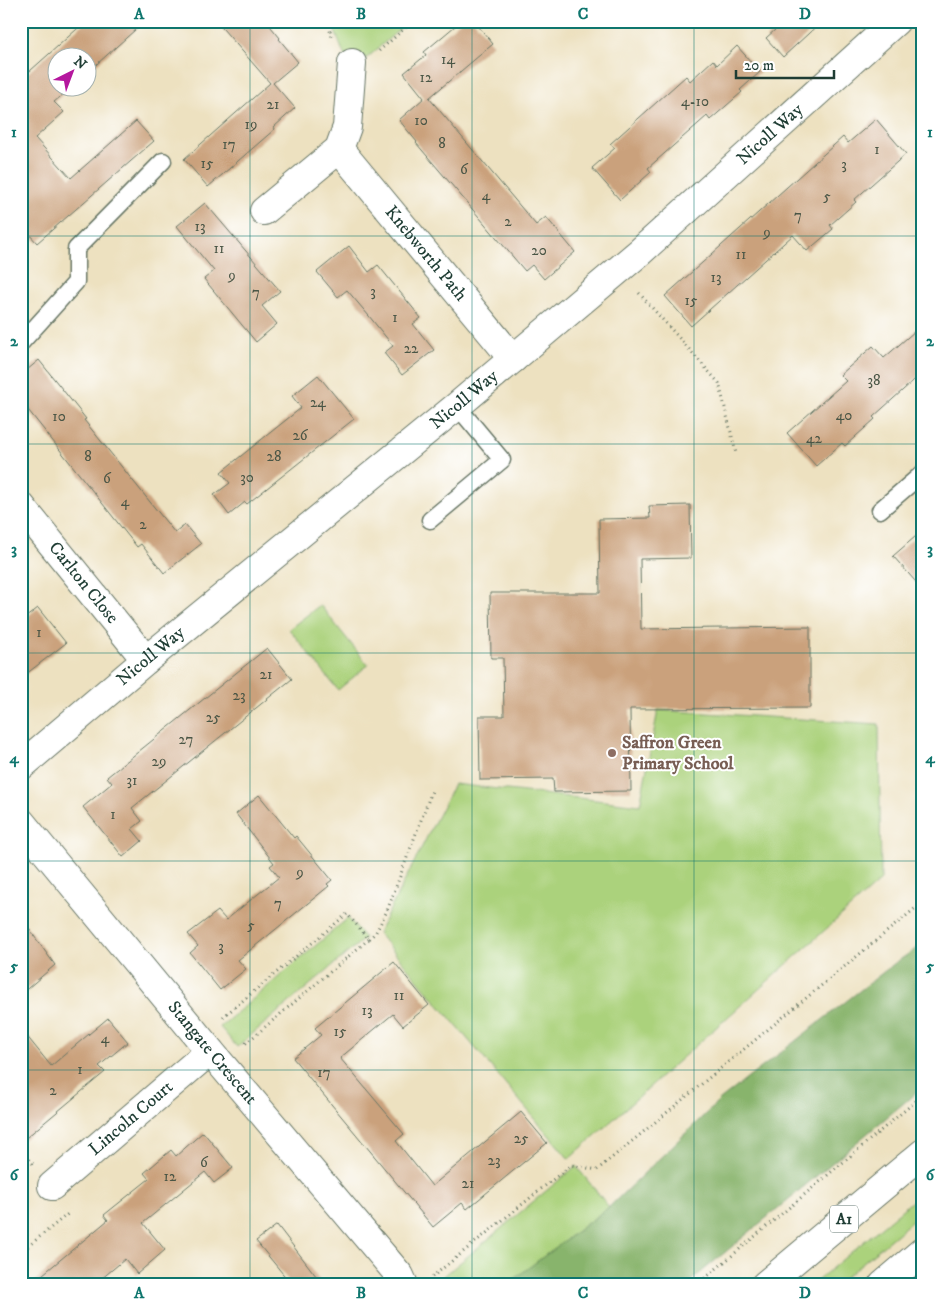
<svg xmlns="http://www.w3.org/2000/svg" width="944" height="1306" viewBox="0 0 944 1306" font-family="'IM FELL DW Pica',serif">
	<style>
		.green { fill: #abd27c; stroke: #658858 }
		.forest { fill: #88b46c; stroke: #547850 }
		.building { fill: #caa17c }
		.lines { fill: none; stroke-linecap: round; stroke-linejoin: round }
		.service-casing { stroke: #677665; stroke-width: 19 }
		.minor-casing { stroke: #677665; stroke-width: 30 }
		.trunk-casing { stroke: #677665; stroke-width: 30 }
		.path { stroke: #677665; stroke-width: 3; stroke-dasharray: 1 4; stroke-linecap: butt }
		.service { stroke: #fff; stroke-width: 16 }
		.minor { stroke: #fff; stroke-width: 28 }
		.trunk { stroke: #fff; stroke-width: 28 }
		.grid { fill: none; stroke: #0f766e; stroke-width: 1; stroke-opacity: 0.55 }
		.education-dot { fill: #8d6e63; stroke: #fff; stroke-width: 2 }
		.labels { text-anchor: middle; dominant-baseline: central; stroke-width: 4; stroke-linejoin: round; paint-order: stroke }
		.number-label { font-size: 15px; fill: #4a5646 }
		.shield { fill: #fff; stroke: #627771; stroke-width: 1 }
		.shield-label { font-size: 16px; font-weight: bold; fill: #1f3d34 }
		.street-label { font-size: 18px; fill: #1f3d34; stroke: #fff }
		.education-label { font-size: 18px; font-weight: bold; fill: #785e54; stroke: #fff; text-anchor: start }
		.neatline { fill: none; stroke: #0f766e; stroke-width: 2 }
		.grid-label { font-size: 16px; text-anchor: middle; font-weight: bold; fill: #0f766e }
	</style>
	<rect width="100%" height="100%" fill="#fff"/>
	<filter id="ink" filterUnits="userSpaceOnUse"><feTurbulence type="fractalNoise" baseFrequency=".02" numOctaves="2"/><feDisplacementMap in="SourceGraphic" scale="10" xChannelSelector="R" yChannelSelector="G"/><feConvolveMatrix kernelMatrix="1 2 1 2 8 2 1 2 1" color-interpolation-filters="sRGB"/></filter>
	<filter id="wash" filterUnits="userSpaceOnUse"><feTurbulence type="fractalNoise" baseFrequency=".0096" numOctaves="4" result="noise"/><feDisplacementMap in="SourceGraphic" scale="20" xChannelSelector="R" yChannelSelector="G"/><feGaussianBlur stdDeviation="1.12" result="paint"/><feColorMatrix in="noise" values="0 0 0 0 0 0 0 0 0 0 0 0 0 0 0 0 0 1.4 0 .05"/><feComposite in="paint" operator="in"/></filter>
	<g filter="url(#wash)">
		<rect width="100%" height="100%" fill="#ede1c0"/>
		<!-- green -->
		<path class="green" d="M331 21H409L367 58 345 57Z
			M320 605 368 665 338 690 289 629Z
			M658 710 879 724 881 880 569 1159 378 933 454 784 640 805Z
			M348 918 365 938 237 1047 220 1027Z
			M576 1166 609 1207 506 1285H433Z
			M923 1192V1212L836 1285H812Z"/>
		<!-- forest -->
		<path class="forest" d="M923 944V1087L686 1285H506L609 1207 720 1100 895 963Z"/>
		<g id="blocks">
			<!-- building -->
			<path class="building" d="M86 21H145L88 72V58H58V88H71L54 102 64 112 35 138 71 178 136 121 154 141 37 243 21 225V79Z
				M216 21H266L280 38 279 39 298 62 273 83 295 108 274 127 275 129 208 187 184 159 270 83Z
				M461 21H474L493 44 429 98 536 225 546 217 575 252 544 279 532 265 525 271 416 143 417 142 399 120 424 98 404 73 426 55 424 52Z
				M785 21H822L783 57 766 38Z
				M737 46 760 72 740 90 742 92 710 120 707 116 648 168 651 172 620 200 592 168 615 148 610 144 686 76 690 81 713 60 717 65Z
				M876 119 906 154 854 200 856 202 830 225 833 229 807 251 793 235 691 326 665 296 843 137 848 143Z
				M205 203 280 291 262 306 277 324 256 342 204 279 214 271 177 226Z
				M349 246 369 272 378 265 421 318 413 324 434 350 402 375 384 353 393 346 369 316 347 290 338 297 317 272Z
				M923 324V372L873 417 875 419 845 446 842 443 816 466 787 433 846 381 840 375 873 346 884 358Z
				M39 360 86 419 84 420 175 533 185 525 201 544 164 573 141 544 137 547 21 401V375Z
				M318 375 354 419 247 504 245 502 229 515 214 495 230 483 221 472 301 408 292 396Z
				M690 505 691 558 640 559 641 629 810 627V708L630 709 631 791 554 792 553 779 480 780 479 716H504L503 658H491L490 593H600L599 519 650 518 649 506Z
				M923 530V590L893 556Z
				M38 608 66 643 21 678V621Z
				M267 648 292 679 132 808 142 821 132 829 142 841 123 857 83 807 112 783 107 777Z
				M259 795 294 838 296 836 332 880 327 884 329 886 238 960 246 969 220 990 190 953 198 946 188 934 218 911 226 920 279 877 270 866 274 863 236 814Z
				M21 918 55 965 21 994Z
				M394 962 429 1005 403 1026 393 1014 340 1058 404 1134 396 1141 432 1186 521 1112 547 1143 467 1209 462 1203 433 1227 293 1058 321 1035 315 1028Z
				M108 1018 128 1042 99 1066 105 1072 21 1142V1029L51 1066Z
				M203 1132 233 1168 214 1183 205 1172 143 1223 165 1250 137 1274 125 1259 94 1285H30L108 1220 104 1215 149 1179 144 1173 171 1150 176 1156Z
				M277 1225 323 1285H292L256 1241Z"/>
		</g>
	</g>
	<g filter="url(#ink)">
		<use href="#blocks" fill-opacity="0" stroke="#677665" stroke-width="1"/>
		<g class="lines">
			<!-- service casing -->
			<g class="service-casing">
				<path id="service" d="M21 343 76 282V249L163 161
					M880 510 923 473
					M430 520 502 460 457 406"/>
			</g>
			<!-- minor casing -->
			<g class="minor-casing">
				<g id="minor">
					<path id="s1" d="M339 149 513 359"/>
					<path d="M264 211 339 149 347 127 352 63"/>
					<path id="s2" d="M21 506 146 660"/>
					<path id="s3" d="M21 766 146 660 457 406 641 251 896 21"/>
					<path id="s4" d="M21 822 210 1051 400 1276 404 1285"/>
					<path id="s5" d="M52 1186 210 1051"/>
				</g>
			</g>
			<!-- trunk casing -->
			<g class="trunk-casing">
				<path id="trunk" d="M765 1285 923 1153
					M883 1285 923 1251"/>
			</g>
			<!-- path -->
			<path class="path" d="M327 21 333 40
				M379 51 413 21
				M639 293 719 383 736 453
				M369 939 376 932 387 911 433 788
				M223 1017 347 914 369 939 245 1044
				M21 1165 28 1159 33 1164
				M21 1242 26 1248 69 1213
				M432 1277 571 1165 597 1170 923 902
				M697 1285 923 1095"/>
			<!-- service -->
			<use href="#service" class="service"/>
			<!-- minor -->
			<use href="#minor" class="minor"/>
			<!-- trunk -->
			<use href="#trunk" class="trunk"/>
		</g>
	</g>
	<!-- grid -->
	<path class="grid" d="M250 21V1285M472 21V1285M694 21V1285M21 236H923M21 444H923M21 653H923M21 861H923M21 1070H923"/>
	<!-- markers -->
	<circle class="education-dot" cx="612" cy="753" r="5"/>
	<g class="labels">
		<!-- number labels -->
		<g class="number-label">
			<text x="448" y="59">14</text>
			<text x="426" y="77">12</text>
			<text x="695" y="101">4-10</text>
			<text x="273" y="104">21</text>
			<text x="421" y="120">10</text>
			<text x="251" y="124">19</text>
			<text x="442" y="143">8</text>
			<text x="229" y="144">17</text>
			<text x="877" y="149">1</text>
			<text x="207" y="163">15</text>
			<text x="844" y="164">3</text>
			<text x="464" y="169">6</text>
			<text x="486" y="195">4</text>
			<text x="827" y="196">5</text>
			<text x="798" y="215">7</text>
			<text x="508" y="221">2</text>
			<text x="200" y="226">13</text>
			<text x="767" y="232">9</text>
			<text x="219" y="248">11</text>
			<text x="539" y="250">20</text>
			<text x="741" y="254">11</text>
			<text x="232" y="275">9</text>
			<text x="716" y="277">13</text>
			<text x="373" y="291">3</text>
			<text x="256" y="292">7</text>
			<text x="691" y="300">15</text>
			<text x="395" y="317">1</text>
			<text x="411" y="348">22</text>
			<text x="874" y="380">38</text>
			<text x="318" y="402">24</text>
			<text x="844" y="415">40</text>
			<text x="59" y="416">10</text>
			<text x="300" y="435">26</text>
			<text x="814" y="438">42</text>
			<text x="88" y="456">8</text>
			<text x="274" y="456">28</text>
			<text x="247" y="477">30</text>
			<text x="107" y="478">6</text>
			<text x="125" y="501">4</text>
			<text x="143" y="524">2</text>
			<text x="39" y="632">1</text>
			<text x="266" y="674">21</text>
			<text x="239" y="695">23</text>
			<text x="213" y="717">25</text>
			<text x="186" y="739">27</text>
			<text x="159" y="761">29</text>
			<text x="132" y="780">31</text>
			<text x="113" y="814">1</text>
			<text x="300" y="872">9</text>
			<text x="278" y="903">7</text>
			<text x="251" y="925">5</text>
			<text x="221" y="946">3</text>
			<text x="399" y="995">11</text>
			<text x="367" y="1010">13</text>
			<text x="340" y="1031">15</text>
			<text x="105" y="1038">4</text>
			<text x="80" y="1069">1</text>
			<text x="324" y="1072">17</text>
			<text x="53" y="1090">2</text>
			<text x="521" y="1138">25</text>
			<text x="494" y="1160">23</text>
			<text x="204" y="1162">6</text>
			<text x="170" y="1176">12</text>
			<text x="468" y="1183">21</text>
		</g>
		<!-- shield labels -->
		<rect class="shield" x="830" y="1205.5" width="28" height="27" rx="4"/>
		<g class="shield-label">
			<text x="844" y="1219">A1</text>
		</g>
		<!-- street labels -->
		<g class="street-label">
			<text stroke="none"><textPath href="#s3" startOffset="980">Nicoll Way</textPath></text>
			<text stroke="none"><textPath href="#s1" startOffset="136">Knebworth Path</textPath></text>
			<text stroke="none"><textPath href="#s3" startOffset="575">Nicoll Way</textPath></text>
			<text stroke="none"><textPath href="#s2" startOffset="99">Carlton Close</textPath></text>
			<text stroke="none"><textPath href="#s3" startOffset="170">Nicoll Way</textPath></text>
			<text stroke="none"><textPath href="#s4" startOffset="300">Stangate Crescent</textPath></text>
			<text stroke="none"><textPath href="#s5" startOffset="104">Lincoln Court</textPath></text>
		</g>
		<!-- education labels -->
		<g class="education-label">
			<text x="622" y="743">Saffron Green<tspan x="622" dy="21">Primary School</tspan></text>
		</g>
	</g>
	<!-- margin -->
	<rect width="944" height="1306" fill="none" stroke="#fff" stroke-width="55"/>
	<!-- north arrow -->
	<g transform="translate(72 72) rotate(42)"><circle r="24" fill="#ffffff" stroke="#a5b1ae"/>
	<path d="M0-4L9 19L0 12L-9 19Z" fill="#b5179e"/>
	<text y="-8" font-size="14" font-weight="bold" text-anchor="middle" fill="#1f3d34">N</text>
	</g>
	<!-- scale -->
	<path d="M736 70v8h98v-8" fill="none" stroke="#1f3d34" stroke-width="2.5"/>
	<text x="744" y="70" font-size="15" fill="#1f3d34" stroke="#ffffff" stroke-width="4" paint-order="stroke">20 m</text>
	<rect x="28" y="28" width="888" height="1250" class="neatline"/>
	<g class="grid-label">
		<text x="139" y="19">A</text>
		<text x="361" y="19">B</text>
		<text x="583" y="19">C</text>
		<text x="805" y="19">D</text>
		<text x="14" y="137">1</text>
		<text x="930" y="137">1</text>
		<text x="14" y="346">2</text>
		<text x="930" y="346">2</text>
		<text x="14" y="554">3</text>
		<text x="930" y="554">3</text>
		<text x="14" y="763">4</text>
		<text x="930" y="763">4</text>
		<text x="14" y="971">5</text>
		<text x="930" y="971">5</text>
		<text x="14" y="1180">6</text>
		<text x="930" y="1180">6</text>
		<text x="139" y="1298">A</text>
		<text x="361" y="1298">B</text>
		<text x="583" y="1298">C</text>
		<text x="805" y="1298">D</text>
	</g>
</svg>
